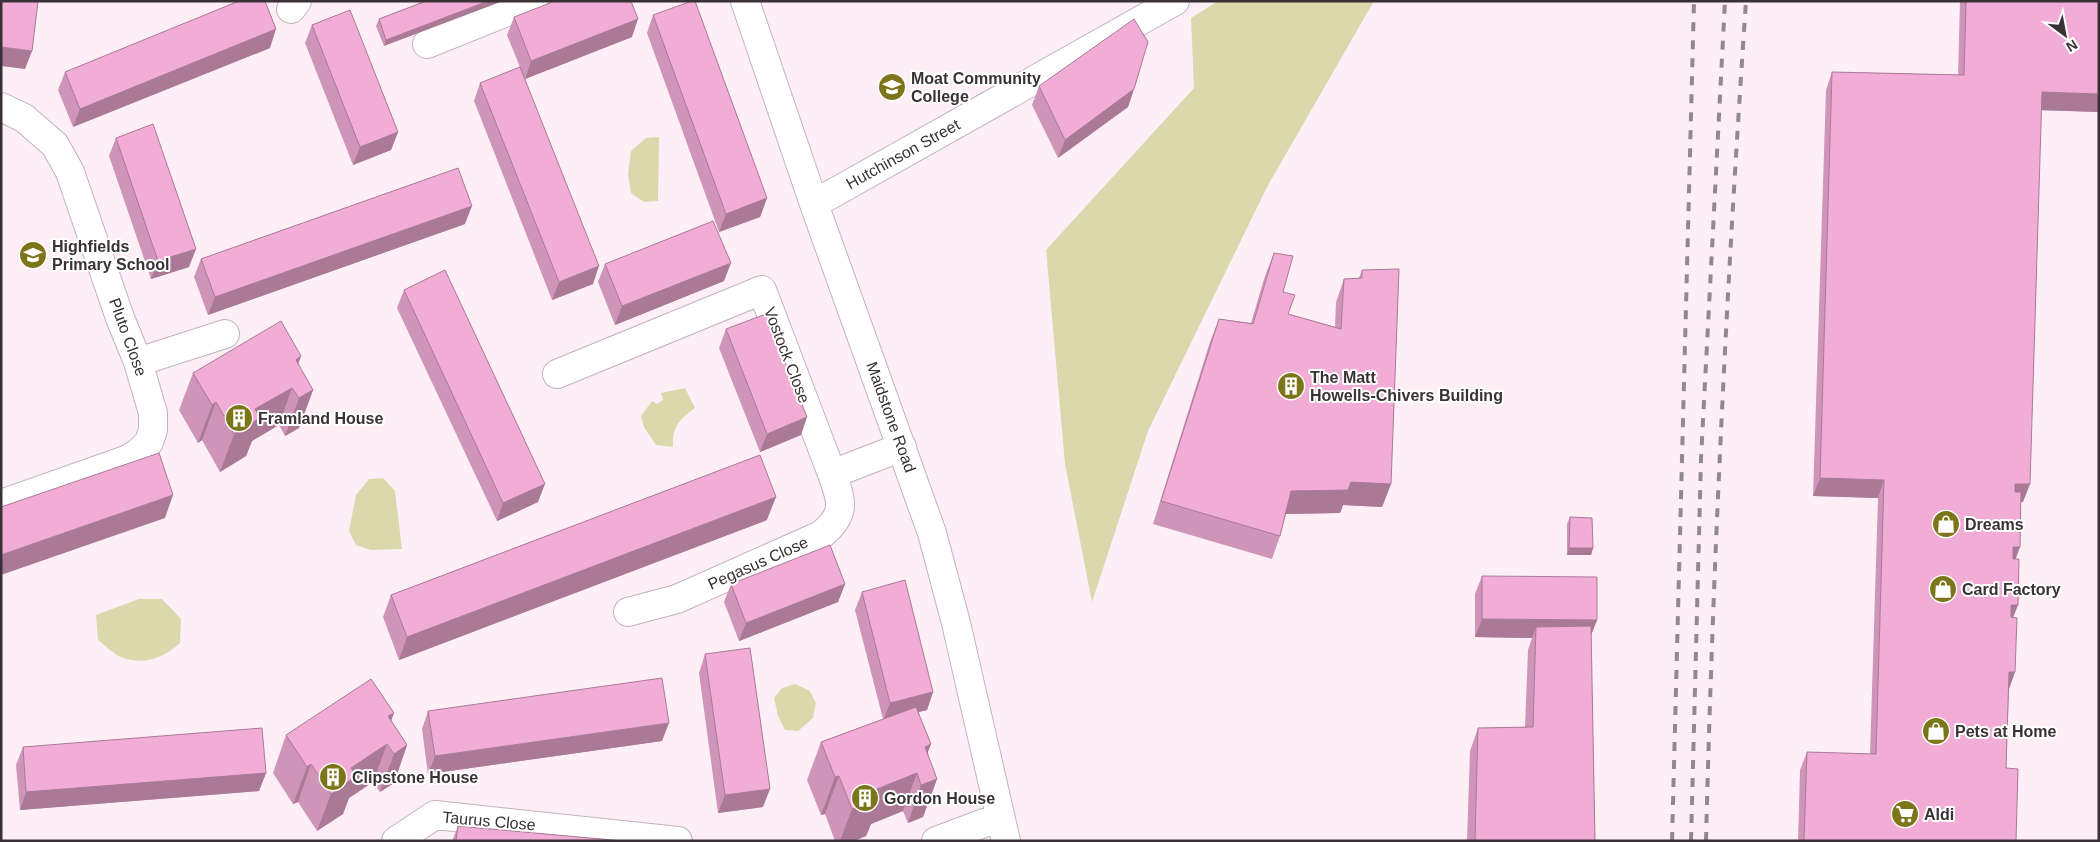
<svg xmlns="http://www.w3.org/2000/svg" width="2100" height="842" viewBox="0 0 2100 842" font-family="Helvetica,sans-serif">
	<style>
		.green { fill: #dbd8ad }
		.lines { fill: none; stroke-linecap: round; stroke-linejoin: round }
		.minor-casing { stroke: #c3b2bc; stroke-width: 30 }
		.minor { stroke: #fff; stroke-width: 28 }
		.rail { stroke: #93888e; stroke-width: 4; stroke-dasharray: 9 9; stroke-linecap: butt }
		.wall { fill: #cf95b8 }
		.shaded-wall { fill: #a97996 }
		.building { fill: #f1add6; stroke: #a97996 }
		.labels { text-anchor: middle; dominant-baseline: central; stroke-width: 4; stroke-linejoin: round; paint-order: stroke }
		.poi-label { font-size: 16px; font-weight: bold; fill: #383135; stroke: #fff; text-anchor: start }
		.street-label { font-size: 16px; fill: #383135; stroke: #fff }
	</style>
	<rect width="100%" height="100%" fill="#feeff7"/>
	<!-- green -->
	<path class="green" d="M1218 1H1374L1267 187 1148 431 1092 602 1065 464 1046 250 1194 88 1191 18Z
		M659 137 658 201 644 202 631 193 628 174 631 151 646 138Z
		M685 388 695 408C679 420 672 427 673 447L656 445 644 427 641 416 652 401 657 404 663 400 661 393Z
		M383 478 395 491 402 549 371 550 356 545 349 531 356 495 369 479Z
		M139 599H162L181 619 180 643C163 658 144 666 121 657 113 654 105 645 98 640L96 615Z
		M795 684 810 691 816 703 813 718 798 731 785 730 778 716 774 698 782 688Z"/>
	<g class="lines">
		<!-- minor casing -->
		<g class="minor-casing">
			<path id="minor" d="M745 1 814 204 932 533 956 623 1006 841
				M291 9 297 1
				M427 44 534 1
				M1 107 24 118 55 145 70 172 120 318 138 362 153 413V430L149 442 138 453 126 460 1 504
				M814 204 1175 1
				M138 362 225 334
				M557 374 762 290 832 474 902 447
				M628 612 677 599 821 535C847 514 842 501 832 474
				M396 841 435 815 678 841
				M936 841 1000 817"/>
		</g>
		<!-- minor -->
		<use href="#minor" class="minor"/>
		<!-- rail -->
		<path class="rail" d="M1672 841 1694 1
			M1691 841 1701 459 1725 1
			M1706 841C1713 561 1727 281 1746 1"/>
	</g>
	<!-- wall -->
	<path class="wall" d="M426 1 384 46 376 26 379 19Z
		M1960 1H2099V112L2041 110 2023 502H2021L2020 547 2015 559 2013 617 2015 672 2009 689 2006 768 2016 841H1798L1800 770 1807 752 1870 754 1878 498 1813 496 1826 90 1832 72 1958 75Z
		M653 15 767 198 760 217 719 232 647 33Z
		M514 17 632 37 525 79 593 284 552 300 474 101 480 83 520 67 507 35Z
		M312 25 398 132 391 150 353 165 305 43Z
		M270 48 73 127 58 90 65 72Z
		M1039 86 1134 89 1128 107 1058 158 1032 105Z
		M116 138 189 267 151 279 109 156Z
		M465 224 208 315 194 277 201 259Z
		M1274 253 1283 292 1288 314 1335 327 1336 302 1344 279 1359 278 1362 270 1391 484 1382 507 1343 505 1340 513 1286 514 1280 536 1272 559 1153 524 1210 342 1219 319 1251 323 1265 276Z
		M605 264 724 281 615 325 598 282Z
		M404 290 538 502 497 521 397 308Z
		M726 329 801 435 760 452 719 348Z
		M301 356 298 364 313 390 299 428 285 436 279 425 252 441 246 456 220 472 202 440 198 443 179 410 193 373Z
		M1570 517 1593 548 1591 555H1567V524Z
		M767 520 399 660 383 617 391 595Z
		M1482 576 1597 620 1591 635 1595 841H1467L1470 751 1478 728 1525 727 1528 650 1532 638 1475 637V594Z
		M731 584H845L838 602 739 641 724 602Z
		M862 592 933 692 927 710 918 712 931 744 927 753 937 779 923 817 908 823 903 811 871 824 866 836 854 841H835L825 814 821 815 807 780 821 742 883 719 855 610Z
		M705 654 763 807 718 813 699 673Z
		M428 711 662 741 428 774 422 729Z
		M391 720 407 745 394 783 380 792 373 782 349 798 343 814 317 831 298 802 293 804 273 773 286 735Z
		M23 747 266 773 259 791 20 810 16 765Z
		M458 826 623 841H452Z"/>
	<!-- shaded-wall -->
	<path class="shaded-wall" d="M488 1H503L384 46 386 40Z
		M638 19 632 37 525 79 531 61Z
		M276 29 270 48 73 127 80 109Z
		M1 47 32 51 25 69 1 66Z
		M1134 89 1128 107 1058 158 1065 140Z
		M2042 92 2099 94V112L2035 110Z
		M398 132 391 150 353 165 360 147Z
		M767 198 760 217 719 232 726 214Z
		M472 206 465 224 208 315 215 297Z
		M196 249 189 267 151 279 158 261Z
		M731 263 724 281 615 325 622 306Z
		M599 266 593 284 552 300 559 282Z
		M301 356 289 390 292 388 279 425 252 441 246 456 220 472 234 434 296 360Z
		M313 390 299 428 285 436 299 398Z
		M216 402 202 440 198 443 212 405Z
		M807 417 801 435 760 452 767 434Z
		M1820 478 1884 480 1878 498 1813 496Z
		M1351 482 1391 484 1382 507 1343 505 1340 513 1283 514 1291 491Z
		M545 484 538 502 497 521 503 503Z
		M2015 484H2030L2023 502H2008Z
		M173 495 165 518 1 575V555Z
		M776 497 767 520 399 660 407 637Z
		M2013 547H2020L2013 566 2006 565Z
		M1569 548H1593L1591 555H1567Z
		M845 584 838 602 739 641 746 623Z
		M2011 605H2018L2011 623Z
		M1482 619 1597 620 1590 638 1536 627 1532 638 1475 637Z
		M2009 672H2015L2008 691Z
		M933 692 927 710 883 721 890 703Z
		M394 713 381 748 387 744 373 782 349 798 343 814 317 831 331 794 388 716Z
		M669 723 662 741 428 774 435 756Z
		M931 744 918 778 917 773 903 811 871 824 866 836 854 841H840L852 809 877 789 925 747Z
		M407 745 394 783 380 792 394 754Z
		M311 764 298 802 293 804 307 767Z
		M266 773 259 791 20 810 26 792Z
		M839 776 825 814 821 815 835 777Z
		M937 779 923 817 908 823 921 785Z
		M770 789 763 807 718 813 725 795Z"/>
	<!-- building -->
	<path class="building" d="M1 1H38L32 51 1 47Z
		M239 1H265L276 29 80 109 65 72Z
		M426 1H488L386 40 379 19Z
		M555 1H631L638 19 531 61 514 17Z
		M692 1H695L767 198 726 214 653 15Z
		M1966 1H2099V94L2042 92 2030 484H2015V492H2021L2020 547H2013V559H2019L2018 605H2011V617L2017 618 2015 672H2009L2006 768 2018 769 2016 841H1804L1807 752 1876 754 1884 480 1820 478 1832 72 1964 75Z
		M350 10 398 132 360 147 312 25Z
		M1134 19 1148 42 1134 89 1065 140 1039 86Z
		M520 67 599 266 559 282 480 83Z
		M153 124 196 249 158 261 116 138Z
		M458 168 472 206 215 297 201 259Z
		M713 221 731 263 622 306 605 264Z
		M1274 253 1293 256 1283 292 1295 295 1288 314 1341 329 1344 279 1362 278V270L1399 269 1391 484 1351 482 1348 490 1291 491 1280 536 1161 501 1219 319 1253 324Z
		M445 270 545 484 503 503 404 290Z
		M766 314 807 417 767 434 726 329Z
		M281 321 301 356 296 360 313 390 299 398 292 388 255 409 260 418 234 434 216 402 212 405 193 373Z
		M159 453 173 495 1 555V507Z
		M760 455 776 497 407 637 391 595Z
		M1570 517 1592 518 1593 548H1569Z
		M830 545 845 584 746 623 731 584Z
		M1482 576 1597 577V620L1482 619Z
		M905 580 933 692 890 703 862 592Z
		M1591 626 1595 841H1475L1478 728 1533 727 1536 627Z
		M750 648 770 789 725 795 705 654Z
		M662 678 669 723 435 756 428 711Z
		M371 679 394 713 388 716 407 745 394 754 387 744 351 768 356 776 331 794 311 764 307 767 286 735Z
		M916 707 931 744 925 747 937 779 921 785 917 773 877 789 880 798 852 809 839 776 835 777 821 742Z
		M262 728 266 773 26 792 23 747Z
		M458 826 623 841H456Z"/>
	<!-- icons -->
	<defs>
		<g id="school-disc" transform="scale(1.4375)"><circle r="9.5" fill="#7c7519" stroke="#fff"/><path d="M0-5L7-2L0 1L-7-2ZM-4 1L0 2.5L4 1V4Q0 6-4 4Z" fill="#fff"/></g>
		<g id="building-disc" transform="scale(1.4375)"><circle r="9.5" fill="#7c7519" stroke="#fff"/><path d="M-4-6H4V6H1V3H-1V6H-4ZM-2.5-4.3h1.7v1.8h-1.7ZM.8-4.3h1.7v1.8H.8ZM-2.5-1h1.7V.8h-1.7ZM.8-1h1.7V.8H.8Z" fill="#fff"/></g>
		<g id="shop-disc" transform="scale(1.4375)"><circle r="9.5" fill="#7c7519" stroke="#fff"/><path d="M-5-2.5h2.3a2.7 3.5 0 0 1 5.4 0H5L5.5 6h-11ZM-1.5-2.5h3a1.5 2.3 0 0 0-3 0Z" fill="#fff"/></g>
		<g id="supermarket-disc" transform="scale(1.4375)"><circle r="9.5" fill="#7c7519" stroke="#fff"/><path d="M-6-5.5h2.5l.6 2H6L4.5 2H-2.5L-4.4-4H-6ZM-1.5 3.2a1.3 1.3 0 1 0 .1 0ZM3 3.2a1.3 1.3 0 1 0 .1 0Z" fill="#fff"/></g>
	</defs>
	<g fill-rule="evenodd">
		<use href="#school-disc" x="892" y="87"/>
		<use href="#school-disc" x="33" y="255"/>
		<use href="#building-disc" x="1291" y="386"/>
		<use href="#building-disc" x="239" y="418"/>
		<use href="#shop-disc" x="1946" y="524"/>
		<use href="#shop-disc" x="1943" y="589"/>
		<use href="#shop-disc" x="1936" y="731"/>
		<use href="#building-disc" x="333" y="777"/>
		<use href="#building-disc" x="865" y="798"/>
		<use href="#supermarket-disc" x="1905" y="814"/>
	</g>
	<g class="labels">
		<!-- poi labels -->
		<g class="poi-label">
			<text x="911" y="78">Moat Community<tspan x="911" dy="18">College</tspan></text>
			<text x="52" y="246">Highfields<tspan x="52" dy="18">Primary School</tspan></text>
			<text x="1310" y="377">The Matt<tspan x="1310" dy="18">Howells-Chivers Building</tspan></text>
			<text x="258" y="418">Framland House</text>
			<text x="1965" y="524">Dreams</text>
			<text x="1962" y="589">Card Factory</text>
			<text x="1955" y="731">Pets at Home</text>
			<text x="352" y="777">Clipstone House</text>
			<text x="884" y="798">Gordon House</text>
			<text x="1924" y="814">Aldi</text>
		</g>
		<!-- street labels -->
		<g class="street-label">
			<text transform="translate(903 154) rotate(-29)">Hutchinson Street</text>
			<text transform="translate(128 337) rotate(70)">Pluto Close</text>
			<text transform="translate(787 355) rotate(69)">Vostock Close</text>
			<text transform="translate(891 417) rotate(70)">Maidstone Road</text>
			<text transform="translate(758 563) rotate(-24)">Pegasus Close</text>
			<text transform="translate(489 821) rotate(5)">Taurus Close</text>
		</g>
	</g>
	<!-- border -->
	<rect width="2100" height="842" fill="none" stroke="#383135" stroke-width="5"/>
	<!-- north arrow -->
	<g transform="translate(2065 35) rotate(148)" stroke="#ffffff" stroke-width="4" paint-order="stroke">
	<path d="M0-4L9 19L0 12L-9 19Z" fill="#383135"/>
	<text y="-8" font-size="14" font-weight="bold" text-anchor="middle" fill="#383135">N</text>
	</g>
</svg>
